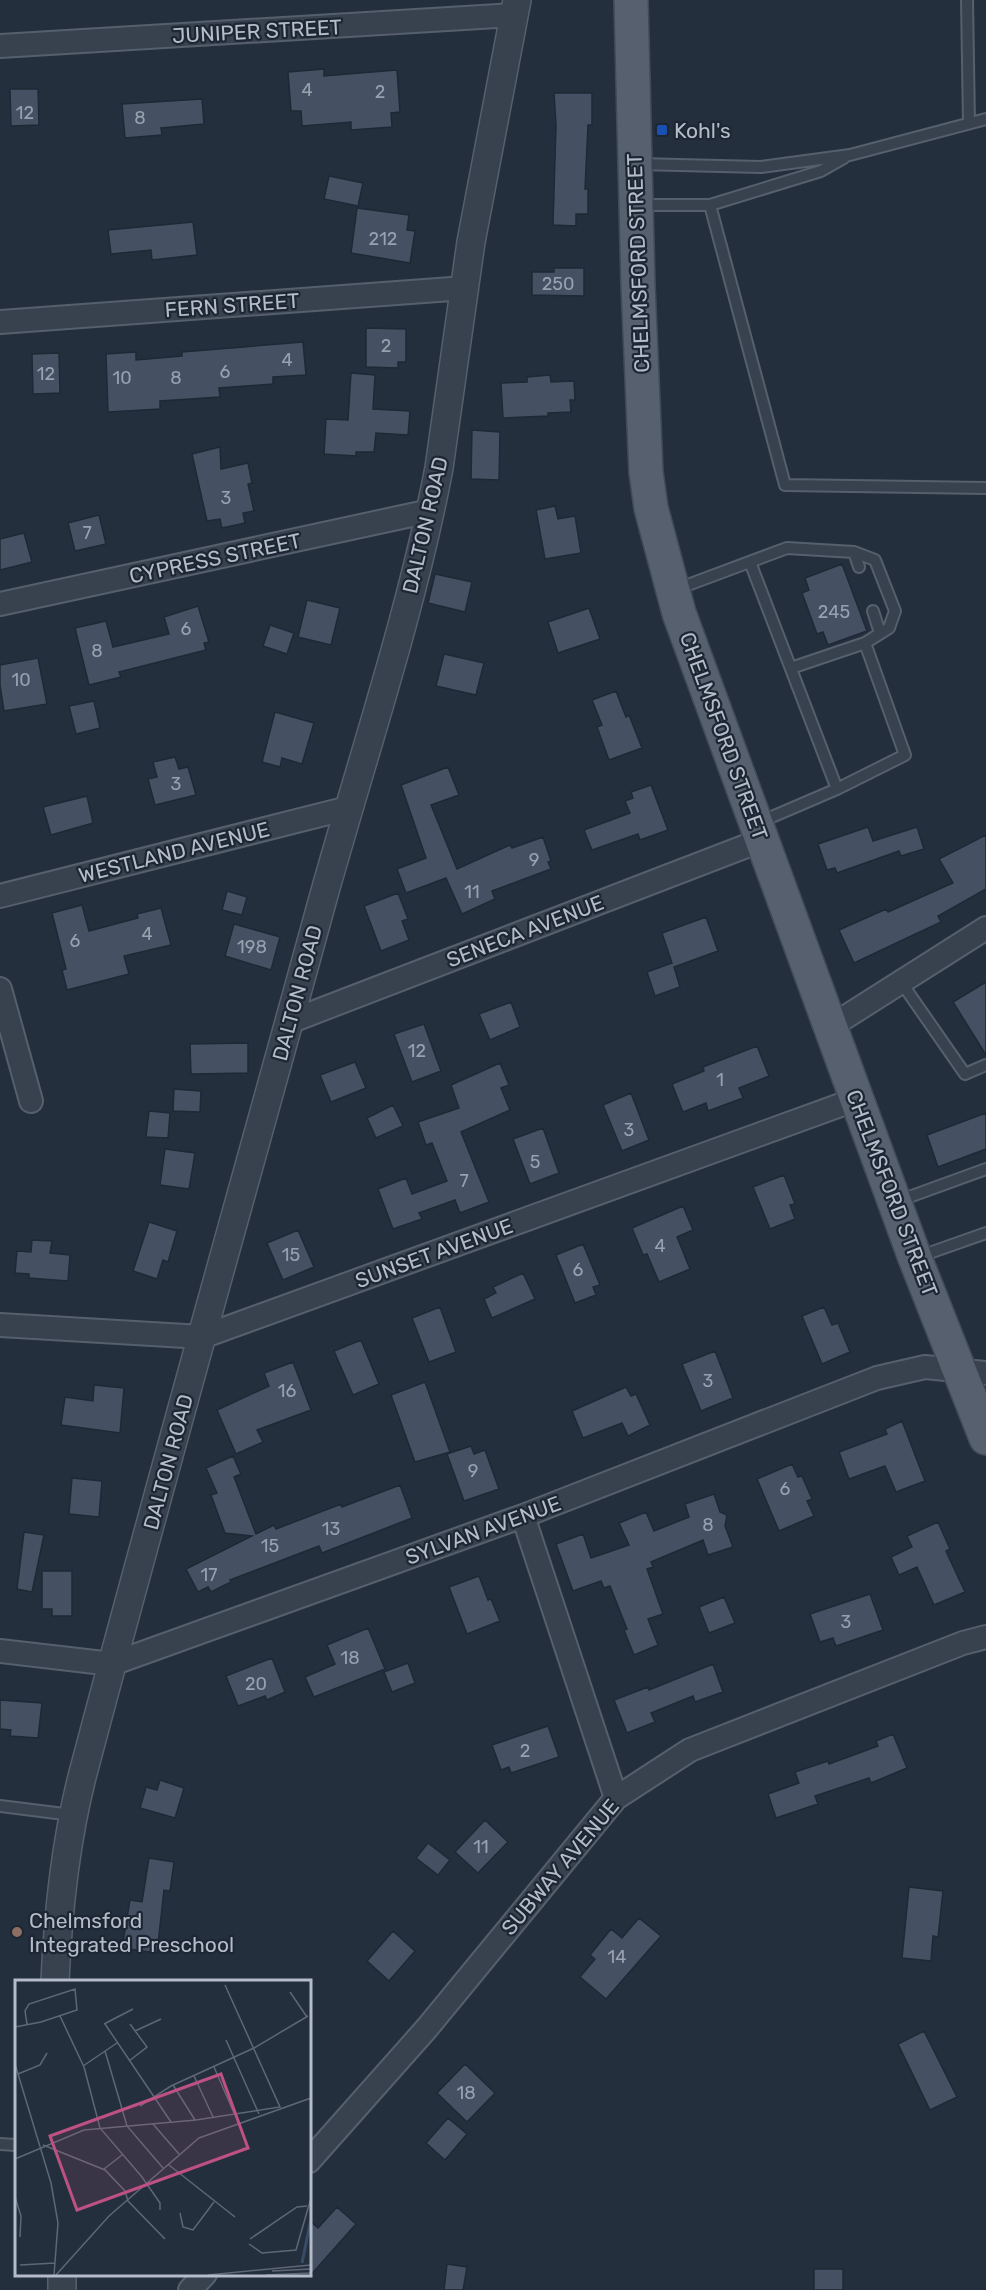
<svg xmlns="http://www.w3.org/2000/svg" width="986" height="2290" viewBox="0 0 986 2290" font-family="Rubik,sans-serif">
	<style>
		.building { fill: #455162; stroke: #1f2835; stroke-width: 1.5 }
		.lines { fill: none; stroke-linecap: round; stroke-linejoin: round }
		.service-casing { stroke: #565f6c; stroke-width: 14 }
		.minor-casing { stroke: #565f6c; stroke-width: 26 }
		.tertiary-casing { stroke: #565f6c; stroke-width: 30 }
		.primary-casing { stroke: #414a57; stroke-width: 36 }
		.service { stroke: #38414e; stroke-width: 10 }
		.minor { stroke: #38414e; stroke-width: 22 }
		.tertiary { stroke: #38414e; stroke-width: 27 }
		.primary { stroke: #56606e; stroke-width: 33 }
		.transit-dot { fill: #1a4fb4; stroke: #1d2633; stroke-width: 2 }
		.education-dot { fill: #8d6e63; stroke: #1d2633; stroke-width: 2 }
		.labels { text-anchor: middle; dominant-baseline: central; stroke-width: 4.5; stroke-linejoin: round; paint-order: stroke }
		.number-label { font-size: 18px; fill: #98a1af }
		.street-label { font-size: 21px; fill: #b4bcc9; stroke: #1d2633 }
		.poi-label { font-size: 21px; fill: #b4bcc9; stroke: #1d2633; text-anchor: start }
		.inset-river { fill: none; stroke: #394c67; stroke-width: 3 }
		.inset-road { fill: none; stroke: #5e6776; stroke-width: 1.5 }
		.view { fill: #bd5182; fill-opacity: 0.15; stroke: #bd5182; stroke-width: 3 }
		.inset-edge { fill: none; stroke: #b4bcc9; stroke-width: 3 }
	</style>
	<rect width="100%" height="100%" fill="#242f3e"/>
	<!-- building -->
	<path class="building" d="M324 69V76L397 70 400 112 391 113 392 127 351 130V122L302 126 301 111H291L288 72Z
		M10 89H38L39 125 11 126Z
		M554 93H592V125H588L585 189H588V214H576V226L553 225 556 125Z
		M202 99 204 124 161 128 162 135 125 138 122 104Z
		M329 176 363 183 358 206 324 199Z
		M357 208 409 215 407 230 415 231 410 263 351 253Z
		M193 222 197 255 152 260 151 250 111 254 108 230Z
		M554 268H584V296L532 295V272H554Z
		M366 328 406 329V362H398V368L366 367Z
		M303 342 306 375 273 377V384L219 388 220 397 160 401V409L108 412 106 354 136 352V360L182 356V352Z
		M59 353 60 393 33 394 32 354Z
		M351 373 375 375 373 409 410 411 408 435 376 433 374 452H356V456L324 454 326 419 348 420Z
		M550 375 551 382 574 381 575 400H570L571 412 548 413V416L503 418 501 383 527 382V377Z
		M472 430 500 432 499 480 471 479Z
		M220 447 221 469 248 463 252 483 248 484 254 511 243 513 245 523 222 528 220 519 207 521 192 454Z
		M555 506 558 519 575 516 581 553 545 559 536 510Z
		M99 515 106 544 75 551 68 523Z
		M24 533 32 562 0 570V539Z
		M842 564 867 631 828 645 823 632 817 634 802 593 809 590 805 578Z
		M435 574 472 582 465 612 428 603Z
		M307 600 340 608 331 645 298 637Z
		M198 606 209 642 204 643 206 650 119 672 121 677 89 685 75 628 106 621 113 647 169 634 164 617Z
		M589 608 600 639 558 653 548 622Z
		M270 625 294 633 287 654 263 646Z
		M444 654 484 663 476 695 436 686Z
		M38 658 47 704 4 711 0 685V665Z
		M616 691 626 717 629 715 642 748 609 760 597 727 602 725 592 700Z
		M94 701 100 728 76 734 69 706Z
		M275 712 314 723 302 764 282 758 280 767 262 762Z
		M175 757 179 769 188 767 196 795 155 805 148 779 157 777 153 762Z
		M448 767 459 795 431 805 457 869 510 845 512 848 543 837 551 861 548 862 551 869 492 891 495 899 462 914 446 878 406 893 397 869 426 858 401 785Z
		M651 785 668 830 640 840 638 834 592 850 584 830 630 813 625 801 633 798 631 792Z
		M87 796 93 823 51 835 43 807Z
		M868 827 873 841 917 827 924 849 901 856 899 851 837 873 835 868 827 870 818 844Z
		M986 835V889L938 916 941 922 854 963 839 930 886 909 888 912 953 883 939 859Z
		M227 891 247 897 242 915 222 910Z
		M398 893 408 919 402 921 409 940 381 951 364 906Z
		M82 905 89 931 138 918 137 914 161 908 171 945 124 956 129 974 67 990 62 970 66 969 52 913Z
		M706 917 718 951 674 967 680 987 655 996 647 972 672 963 662 933Z
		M234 924 280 937 271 970 225 956Z
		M986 982V1055L953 1002Z
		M511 1002 520 1027 490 1040 479 1014Z
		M424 1024 441 1071 412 1082 394 1034Z
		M248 1043V1073L191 1074 190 1044Z
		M757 1046 769 1076 739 1088 743 1098 708 1111 706 1103 683 1112 672 1084 704 1071 703 1067Z
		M355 1062 366 1088 331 1102 320 1075Z
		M500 1063 509 1085 501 1088 510 1110 461 1132 489 1202 460 1213 455 1200 419 1213 422 1219 393 1229 378 1189 406 1178 412 1194 447 1181 432 1143 426 1145 418 1122 459 1108 451 1085Z
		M174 1089 201 1091 200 1112 173 1111Z
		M631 1093 649 1140 622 1151 603 1105Z
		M393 1105 403 1126 376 1138 367 1118Z
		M149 1111 170 1113 168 1138 146 1137Z
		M986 1113V1149L938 1167 927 1135Z
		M543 1128 559 1173 530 1184 513 1139Z
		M165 1149 195 1153 189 1189 160 1185Z
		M784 1175 795 1204 790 1205 795 1219 770 1229 753 1187Z
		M683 1206 693 1230 677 1237 690 1269 659 1282 647 1254 643 1255 632 1228Z
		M149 1222 177 1231 168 1262 163 1260 157 1279 133 1271Z
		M298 1230 314 1267 283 1280 267 1243Z
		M32 1240 52 1241 50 1253 70 1255 68 1281 29 1278V1274L15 1273 17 1251 31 1252Z
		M583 1244 600 1285 593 1287 596 1295 575 1303 556 1255Z
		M523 1273 535 1299 492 1318 484 1299 496 1293 493 1287Z
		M440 1307 456 1352 429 1362 412 1318Z
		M824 1307 832 1325 838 1323 850 1352 822 1364 802 1316Z
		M361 1340 379 1384 353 1395 334 1351Z
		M715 1351 733 1398 701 1411 682 1364Z
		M293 1362 311 1410 257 1430 263 1442 236 1454 217 1410 269 1386 264 1373Z
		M425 1382 450 1452 415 1462 391 1395Z
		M94 1385 124 1388 120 1433 61 1425 65 1397 93 1401Z
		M626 1387 631 1396 636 1394 650 1425 628 1436 622 1423 583 1438 572 1411Z
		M902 1421 925 1481 896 1492 885 1466 849 1479 839 1452 887 1434 885 1429Z
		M471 1446 474 1454 485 1450 499 1489 464 1501 447 1454Z
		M233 1456 241 1474 234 1477 256 1534 274 1525 276 1529 341 1504 342 1507 400 1485 412 1518 322 1553 319 1546 230 1580 231 1582 211 1592 208 1587 198 1592 186 1569 252 1536 225 1533 211 1495 217 1493 206 1468Z
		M792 1464 798 1477 802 1476 812 1499 807 1501 814 1516 779 1531 757 1479Z
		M72 1478 102 1481 99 1517 69 1514Z
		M714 1494 720 1512 727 1515 725 1526 733 1547 708 1555 703 1540 651 1562 653 1567 647 1569 663 1614 648 1619 658 1645 634 1655 624 1630 627 1629 610 1586 604 1588 601 1581 573 1591 556 1544 583 1534 591 1558 629 1545 619 1523 646 1512 654 1531 689 1517 685 1504Z
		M938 1522 950 1549 946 1551 965 1592 934 1605 917 1567 899 1575 891 1557 912 1547 907 1536Z
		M24 1532 44 1535 32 1592 17 1589Z
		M42 1571H72V1616H52V1609H42Z
		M479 1576 488 1600 491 1599 500 1621 467 1634 449 1587Z
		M870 1594 883 1630 836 1646 833 1638 820 1642 810 1614Z
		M724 1597 735 1623 709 1633 699 1607Z
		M368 1628 385 1669 314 1697 305 1677 335 1664 327 1645Z
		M272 1658 285 1692 267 1700 265 1696 238 1706 226 1676Z
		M408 1663 415 1683 392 1692 384 1672Z
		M713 1664 723 1692 695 1702 693 1696 651 1713 655 1722 627 1733 614 1700 648 1687 649 1690Z
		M0 1700 42 1703 38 1738 10 1736 11 1730 0 1729Z
		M548 1726 559 1757 511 1773 509 1767 501 1770 492 1745Z
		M893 1734 907 1768 871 1783 869 1778 815 1796 818 1804 776 1818 768 1794 799 1783 795 1772 828 1761 829 1764 878 1746 876 1741Z
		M160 1780 184 1788 175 1818 140 1808 146 1787 157 1790Z
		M485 1820 508 1842 478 1873 455 1852Z
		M428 1843 450 1860 438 1875 416 1858Z
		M149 1858 174 1862 170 1891 164 1890 157 1953 122 1948 130 1900 142 1902Z
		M909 1887 943 1891 938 1937 933 1936 931 1961 902 1958Z
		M639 1918 661 1936 606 1999 580 1977 595 1959 590 1955 611 1929 622 1938Z
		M393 1931 415 1951 389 1981 367 1961Z
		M924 2031 957 2097 930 2110 898 2044Z
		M465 2064 495 2093 467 2122 437 2093Z
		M448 2118 467 2134 445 2160 426 2143Z
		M337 2207 356 2224 309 2277V2220L318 2228Z
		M447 2264 467 2267 463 2290H444Z
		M814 2269H843V2290H814Z"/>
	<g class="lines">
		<!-- service casing -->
		<g class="service-casing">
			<path id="service" d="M967 0 969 123
				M638 164 761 167 850 155 986 119
				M640 205H710L821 171 844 158
				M710 205 785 485 986 488
				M854 552 859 567
				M750 562 837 789
				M677 589 787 548 854 552 875 560 895 611 889 628 865 643 791 668
				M873 611 880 633
				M760 822 837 789 905 755 865 643
				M901 982 965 1074 986 1065
				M898 1201 986 1169
				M918 1257 986 1233
				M0 1806 72 1815
				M0 2144 16 2145"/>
		</g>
		<!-- minor casing -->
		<g class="minor-casing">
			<path id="minor" d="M0 46 514 15
				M0 322 465 288
				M0 604 430 511
				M0 896 348 808
				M0 989 31 1101
				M289 1022 762 840
				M830 1027 986 928
				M0 1325 202 1337 857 1099
				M523 1516 616 1798
				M0 1651 112 1664 523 1516 877 1378 925 1367 986 1373
				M309 2161 427 2028 616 1798 690 1750 963 1643 986 1637
				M190 2290 205 2274"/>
		</g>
		<!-- tertiary casing -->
		<g class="tertiary-casing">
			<path id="tertiary" d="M55 1981C58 1912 65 1844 82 1777 159 1485 242 1194 322 902 362 758 411 615 439 468L471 242 517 0
				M62 2274V2290"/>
		</g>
		<!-- primary casing -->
		<g class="primary-casing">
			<path id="primary" d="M631 0 638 285 646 472 651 508 679 613 915 1258 986 1438"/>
		</g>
		<!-- service -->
		<use href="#service" class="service"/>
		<!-- minor -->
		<use href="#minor" class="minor"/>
		<!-- tertiary -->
		<use href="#tertiary" class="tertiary"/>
		<!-- primary -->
		<use href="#primary" class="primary"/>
	</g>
	<!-- markers -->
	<rect class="transit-dot" x="656" y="124" width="12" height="12" rx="3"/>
	<circle class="education-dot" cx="17" cy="1932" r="6"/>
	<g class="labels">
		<!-- number labels -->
		<g class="number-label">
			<text x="307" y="90">4</text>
			<text x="380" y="92">2</text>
			<text x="25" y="113">12</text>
			<text x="140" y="118">8</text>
			<text x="383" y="239">212</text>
			<text x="558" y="284">250</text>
			<text x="386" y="346">2</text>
			<text x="287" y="360">4</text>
			<text x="225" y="372">6</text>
			<text x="46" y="374">12</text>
			<text x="122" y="378">10</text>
			<text x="176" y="378">8</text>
			<text x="226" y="498">3</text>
			<text x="87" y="533">7</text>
			<text x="834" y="612">245</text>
			<text x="186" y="629">6</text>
			<text x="97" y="651">8</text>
			<text x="21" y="680">10</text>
			<text x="176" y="784">3</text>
			<text x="534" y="860">9</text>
			<text x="472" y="892">11</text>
			<text x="147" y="934">4</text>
			<text x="75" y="941">6</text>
			<text x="252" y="947">198</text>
			<text x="417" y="1051">12</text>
			<text x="720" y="1080">1</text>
			<text x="629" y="1130">3</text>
			<text x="535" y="1162">5</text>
			<text x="464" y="1181">7</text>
			<text x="660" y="1246">4</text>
			<text x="291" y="1255">15</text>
			<text x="578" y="1270">6</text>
			<text x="708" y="1381">3</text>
			<text x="287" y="1391">16</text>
			<text x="473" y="1471">9</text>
			<text x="785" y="1489">6</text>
			<text x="708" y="1525">8</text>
			<text x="331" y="1529">13</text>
			<text x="270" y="1546">15</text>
			<text x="209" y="1575">17</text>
			<text x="846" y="1622">3</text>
			<text x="350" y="1658">18</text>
			<text x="256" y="1684">20</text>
			<text x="525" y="1751">2</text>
			<text x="481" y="1847">11</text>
			<text x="617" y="1957">14</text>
			<text x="466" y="2093">18</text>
		</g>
		<!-- street labels -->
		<g class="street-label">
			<text transform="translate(257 31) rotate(-3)">JUNIPER STREET</text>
			<text transform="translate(638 263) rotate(-92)">CHELMSFORD STREET</text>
			<text transform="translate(232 305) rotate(-4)">FERN STREET</text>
			<text transform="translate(425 525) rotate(-77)">DALTON ROAD</text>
			<text transform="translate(215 558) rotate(-12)">CYPRESS STREET</text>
			<text transform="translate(724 736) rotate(70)">CHELMSFORD STREET</text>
			<text transform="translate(174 852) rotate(-14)">WESTLAND AVENUE</text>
			<text transform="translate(525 931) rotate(-21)">SENECA AVENUE</text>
			<text transform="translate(297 993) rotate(-75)">DALTON ROAD</text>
			<text transform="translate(892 1193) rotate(69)">CHELMSFORD STREET</text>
			<text transform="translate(434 1253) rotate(-20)">SUNSET AVENUE</text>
			<text transform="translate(168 1462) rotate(-75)">DALTON ROAD</text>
			<text transform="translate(483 1530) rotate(-20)">SYLVAN AVENUE</text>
			<text transform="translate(560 1867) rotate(-50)">SUBWAY AVENUE</text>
		</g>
		<!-- poi labels -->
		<g class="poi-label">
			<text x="674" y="130">Kohl's</text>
			<text x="29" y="1920">Chelmsford<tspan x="29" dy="24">Integrated Preschool</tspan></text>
		</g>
	</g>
	<!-- overview -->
	<g transform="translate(15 1980)">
		<rect width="296" height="296" fill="#242f3e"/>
		<path class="inset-river" d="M287 283 296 239"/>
		<path class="inset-road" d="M275 12 292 37M45 36 69 87 85 148 127 197 145 223V230M89 44 118 29M90 44 156 142M0 47 26 42 62 30 60 9 14 24 10 31 12 44M120 51 146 39M211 60 244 134M90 71 112 146 148 188M114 81 132 67 115 44M0 84 36 203 43 243 39 295M68 86 102 63M199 87 219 133M3 94 25 85 32 73M179 96 198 137M158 105 180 140M125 126 156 106 239 68 293 36M138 144 164 174M28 165 90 190 110 211 113 221 150 259M0 179 69 150 181 140 265 127 210 5M154 185 220 237M89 189 107 175M0 217 6 236 5 257M165 233 168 247 178 250 199 222M235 259 282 227 292 226M234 264 247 273 281 270 296 218M5 285 40 283M257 291 296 289M41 295 94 236 184 158 296 118M193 295 296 285M251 295 296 293"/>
		<path class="view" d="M206 94 233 168 62 230 35 156Z"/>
		<rect width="296" height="296" class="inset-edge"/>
	</g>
</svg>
